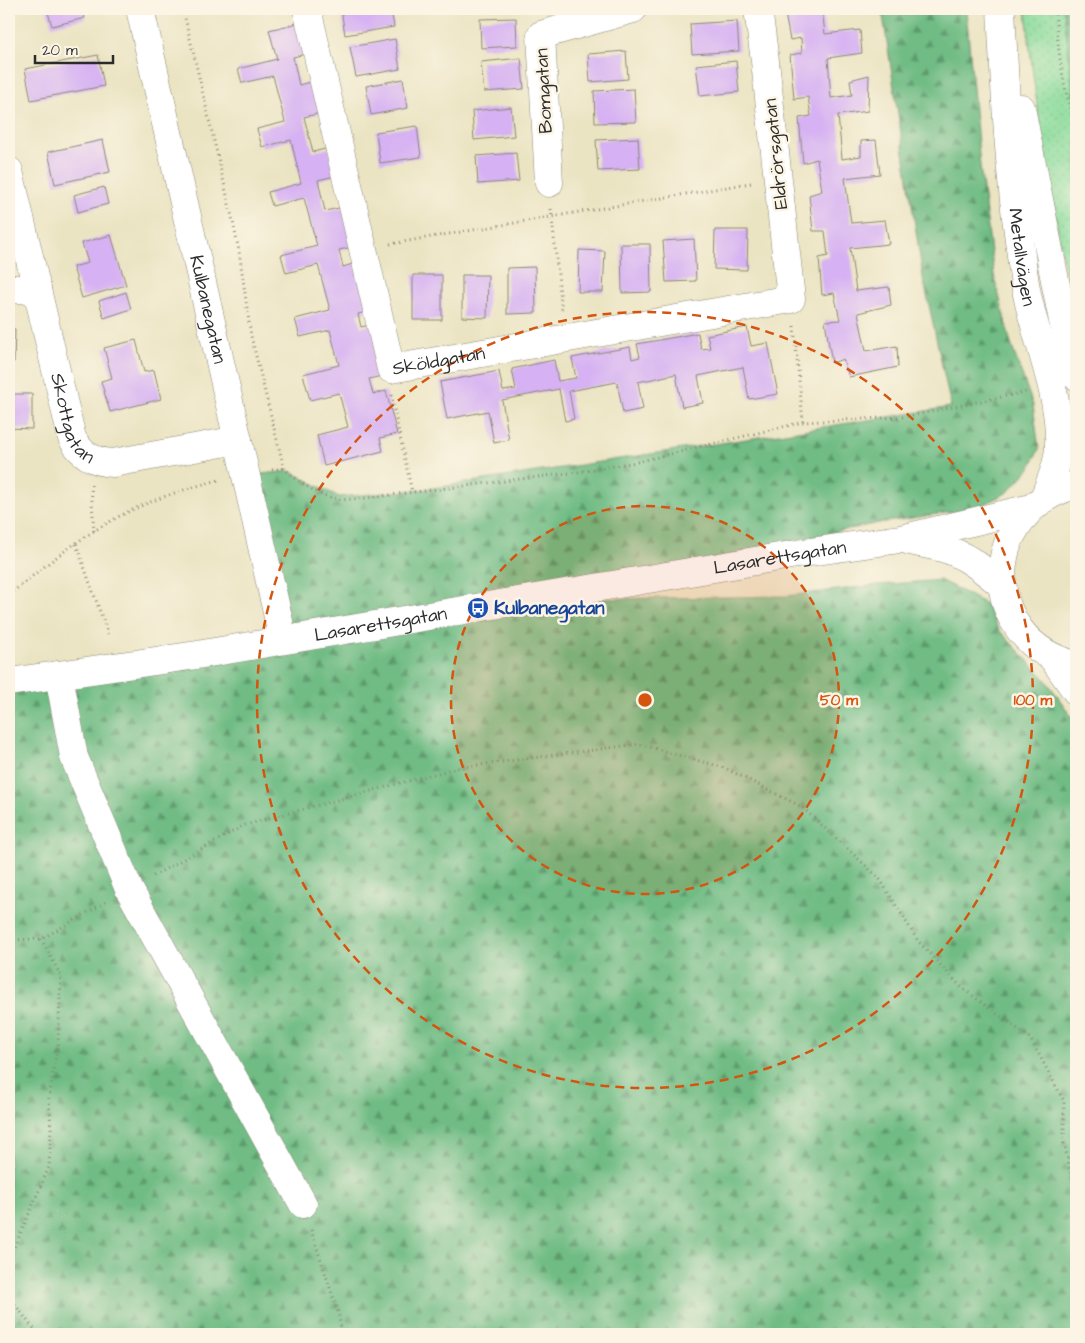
<svg xmlns="http://www.w3.org/2000/svg" width="1085" height="1343" viewBox="0 0 1085 1343" font-family="'Architects Daughter',sans-serif">
	<style>
		.green { fill: url(#green-dots); stroke: #5b8464 }
		.forest { fill: url(#forest-firs); stroke: #4e7458 }
		.building { fill: #d6b1f3 }
		.lines { fill: none; stroke-linecap: round; stroke-linejoin: round }
		.minor-casing { stroke: #8b8877; stroke-width: 29 }
		.major-casing { stroke: #8b8877; stroke-width: 29 }
		.path { stroke: #8b8877; stroke-width: 3; stroke-dasharray: 1 4; stroke-linecap: butt }
		.minor { stroke: #fff; stroke-width: 28 }
		.major { stroke: #fff; stroke-width: 28 }
		.ring { fill: none; stroke: #d5540f; stroke-width: 2.5; stroke-dasharray: 9 6 }
		.labels { text-anchor: middle; dominant-baseline: central; stroke-width: 5; stroke-linejoin: round; paint-order: stroke }
		.street-label { font-size: 19px; fill: #2b2b2b; stroke: #fcf5e5 }
		.transit-label { font-size: 19px; font-weight: bold; fill: #164399; stroke: #fcf5e5; text-anchor: start }
		.centre { fill: #d5540f; stroke: #fcf5e5; stroke-width: 2.5 }
		.ring-label { font-size: 15px; text-anchor: middle; font-weight: bold; fill: #d5540f; stroke: #fcf5e5; stroke-width: 5; stroke-linejoin: round; paint-order: stroke }
	</style>
	<defs>
		<pattern id="green-dots" width="8" height="8" patternUnits="userSpaceOnUse" patternTransform="scale(1.25)"><rect width="8" height="8" fill="#8bdc9c"/><path d="M2 2h.1M6 6h.1" fill="none" stroke="#78bd87" stroke-width="1.8" stroke-linecap="round"/></pattern>
		<pattern id="forest-firs" width="22" height="20" patternUnits="userSpaceOnUse" patternTransform="scale(1.25)"><rect width="22" height="20" fill="#70bc84"/><path d="M5 1l3.5 6h-7zM16 11l3.5 6h-7z" fill="#5c996c"/></pattern>
	</defs>
	<rect width="100%" height="100%" fill="#fcf5e5"/>
	<filter id="ink" filterUnits="userSpaceOnUse"><feTurbulence type="fractalNoise" baseFrequency=".02" numOctaves="2"/><feDisplacementMap in="SourceGraphic" scale="10" xChannelSelector="R" yChannelSelector="G"/><feConvolveMatrix kernelMatrix="1 2 1 2 8 2 1 2 1" color-interpolation-filters="sRGB"/></filter>
	<filter id="wash" filterUnits="userSpaceOnUse"><feTurbulence type="fractalNoise" baseFrequency=".0096" numOctaves="4" result="noise"/><feDisplacementMap in="SourceGraphic" scale="20" xChannelSelector="R" yChannelSelector="G"/><feGaussianBlur stdDeviation="1.12" result="paint"/><feColorMatrix in="noise" values="0 0 0 0 0 0 0 0 0 0 0 0 0 0 0 0 0 1.4 0 .05"/><feComposite in="paint" operator="in"/></filter>
	<g filter="url(#wash)">
		<rect width="100%" height="100%" fill="#ebe4c3"/>
		<!-- green -->
		<path class="green" d="M1026 9H1064L1073 95 1076 103V331C1057 224 1035 117 1026 9Z"/>
		<!-- forest -->
		<path class="forest" d="M882 9H966L980 166 994 275 1011 344 1033 405 1039 449 1030 468 1008 492 977 508 879 523 796 540 532 600 786 596 878 585 940 580 986 604 999 630 1046 680 1076 723V1334H9V680L282 638 261 474 290 471 339 497 427 489 951 407 923 277Z
			M1064 9H1076V102L1073 95Z"/>
		<g id="blocks">
			<!-- building -->
			<path class="building" d="M47 9H83L85 18 52 26Z
				M341 9H391L394 27 345 35Z
				M784 9H822L825 34 860 30 862 53 828 58 831 98 852 95 850 80 869 75 868 111 838 115 842 159 861 156V141L876 140 880 174 845 178 851 223 885 220 889 244 850 248 856 291 889 287 891 305 858 313 866 351 897 346 898 367 849 377 843 359 832 363 825 321 840 320 834 293 822 295 819 258 828 256 825 231H813L809 195 822 191 817 159 803 163 799 118 811 116 808 97 794 99 790 55 802 53 801 38 790 40Z
				M516 18 517 46 481 48 480 19Z
				M737 21 739 51 692 54 690 24Z
				M298 23 306 54 293 57 299 85 313 81 321 113 304 117 313 152 329 148 335 176 318 180 325 211 344 207 353 247 339 250 343 267 359 262 371 311 358 314 361 327 377 323 390 374 369 379 373 394 386 391 397 434 380 438 383 451 324 466 317 435 348 427 339 393 310 400 303 374 339 365 330 330 300 337 295 319 330 310 318 265 286 273 281 255 317 246 304 198 272 206 268 192 301 183 291 140 262 147 257 129 285 122 273 76 242 83 238 69 277 59 269 30Z
				M395 39 400 69 356 77 350 47Z
				M626 51 628 79 590 82 588 54Z
				M98 55 104 86 31 100 25 69Z
				M521 58 524 89 484 92 481 62Z
				M736 61 739 92 700 96 696 65Z
				M403 79 408 108 371 115 366 86Z
				M634 89 636 122 595 123 594 91Z
				M511 107 514 136 474 140 472 111Z
				M417 126 421 157 380 163 376 132Z
				M638 138 640 169 598 171 596 140Z
				M103 140 110 172 55 184 48 152Z
				M516 153 519 181 478 184 476 156Z
				M104 187 108 204 78 212 74 195Z
				M715 230H748L747 270 714 269Z
				M111 235 126 285 82 298 73 267 88 263 82 243Z
				M694 239 696 281 666 282 663 241Z
				M621 244H650L651 292 622 293Z
				M579 250 605 251 603 292H578Z
				M535 267 536 313 507 314V268Z
				M413 275H442V320H413Z
				M462 275H488L487 318 462 317Z
				M126 292 131 309 104 318 99 301Z
				M747 327 751 346 768 343 778 394 749 399 743 367 698 376 703 403 682 407 676 374 638 382 643 409 623 413 617 382 569 391 574 419 565 421 559 389 502 400 509 440 494 443 488 411 447 419 440 382 499 371 503 391 516 389 512 369 554 360 558 381 576 378 572 358 630 347 632 359 640 357 637 344 698 333 701 349 710 348 707 335Z
				M9 329H15L14 362H9Z
				M136 340 144 372 154 370 161 399 110 412 101 381 112 378 104 348Z
				M9 394H32V429L9 428Z"/>
		</g>
	</g>
	<g filter="url(#ink)">
		<use href="#blocks" fill-opacity="0" stroke="#8b8877" stroke-width="1"/>
		<g class="lines">
			<!-- minor casing -->
			<g class="minor-casing">
				<g id="minor">
					<path id="s1" d="M140 9 283 639"/>
					<path id="s2" d="M307 9 391 369 791 299 765 61 758 9"/>
					<path id="s3" d="M9 171 72 438C81 455 94 462 113 463L238 440"/>
					<path d="M549 183 541 35 633 9"/>
					<path d="M9 289H37"/>
					<path d="M907 540C918 543 930 545 942 548 965 554 984 570 1002 585"/>
					<path d="M59 675 74 757 129 889 303 1204"/>
					<path id="s4" d="M9 682 197 655 803 553 900 539 1031 508"/>
				</g>
			</g>
			<!-- major casing -->
			<g class="major-casing">
				<g id="major">
					<path id="s5" d="M1001 9C1005 86 1008 163 1019 240 1022 262 1024 285 1030 307 1040 349 1061 401 1059 444 1059 463 1051 480 1044 498"/>
					<path d="M1021 108 1065 331 1076 376"/>
					<path d="M1076 485C978 510 977 642 1076 665"/>
					<path d="M1052 657 1076 691"/>
				</g>
			</g>
			<!-- path -->
			<path class="path" d="M183 9 232 217 239 251 251 336 284 468C298 482 318 496 338 499 344 500 351 499 358 499L578 472 637 462 803 422 904 417 1026 392
				M1055 9C1058 50 1063 89 1076 129
				M551 209 562 312
				M390 244 751 183
				M794 326 803 422
				M392 395 393 405 412 492
				M272 470 284 468
				M91 485 94 532
				M76 544 108 634
				M9 595C43 567 79 538 118 517 150 500 184 489 219 480
				M153 876 245 825 456 768 639 744 725 768 802 807 879 878 918 941 962 988 1030 1038 1064 1101V1143L1076 1195
				M9 940 41 939 106 902
				M311 1230 338 1312 342 1334
				M9 1255 16 1244 49 1167 51 1128 49 1098 58 1043 61 976 41 939
				M9 1296 32 1327 41 1334"/>
			<!-- minor -->
			<use href="#minor" class="minor"/>
			<!-- major -->
			<use href="#major" class="major"/>
		</g>
	</g>
	<!-- distance rings -->
	<circle cx="645" cy="700" r="194" fill="#d5540f" fill-opacity=".12"/>
	<g class="ring">
		<circle cx="645" cy="700" r="194"/>
		<circle cx="645" cy="700" r="388"/>
	</g>
	<!-- icons -->
	<defs>
		<g id="bus-disc" transform="scale(1.125)"><circle r="9.5" fill="#1a4fb4" stroke="#fcf5e5"/><path d="M-5-6H5V4H4V6H2V4H-2V6H-4V4H-5ZM-3.5-4V0h7V-4ZM-3.5 1.2v1.5H-2V1.2ZM2 1.2v1.5H3.5V1.2Z" fill="#fff"/></g>
	</defs>
	<g fill-rule="evenodd">
		<use href="#bus-disc" x="478" y="608"/>
	</g>
	<g class="labels">
		<!-- street labels -->
		<g class="street-label">
			<text transform="translate(544 91) rotate(-93)">Bomgatan</text>
			<text transform="translate(776 154) rotate(-96)">Eldrörsgatan</text>
			<text stroke="none"><textPath href="#s5" startOffset="249">Metallvägen</textPath></text>
			<text stroke="none"><textPath href="#s1" startOffset="308">Kulbanegatan</textPath></text>
			<text stroke="none"><textPath href="#s2" startOffset="418">Sköldgatan</textPath></text>
			<text stroke="none"><textPath href="#s3" startOffset="256">Skottgatan</textPath></text>
			<text stroke="none"><textPath href="#s4" startOffset="781">Lasarettsgatan</textPath></text>
			<text stroke="none"><textPath href="#s4" startOffset="376">Lasarettsgatan</textPath></text>
		</g>
		<!-- transit labels -->
		<g class="transit-label">
			<text x="494" y="608">Kulbanegatan</text>
		</g>
	</g>
	<circle cx="645" cy="700" r="8" class="centre"/>
	<g class="ring-label">
		<text x="839" y="705">50 m</text>
		<text x="1033" y="705">100 m</text>
	</g>
	<!-- margin -->
	<rect width="1085" height="1343" fill="none" stroke="#fcf5e5" stroke-width="30"/>
	<!-- scale -->
	<path d="M35 55v8h78v-8" fill="none" stroke="#2b2b2b" stroke-width="2.5"/>
	<text x="42" y="55" font-size="15" fill="#2b2b2b" stroke="#fcf5e5" stroke-width="4" paint-order="stroke">20 m</text>
</svg>
